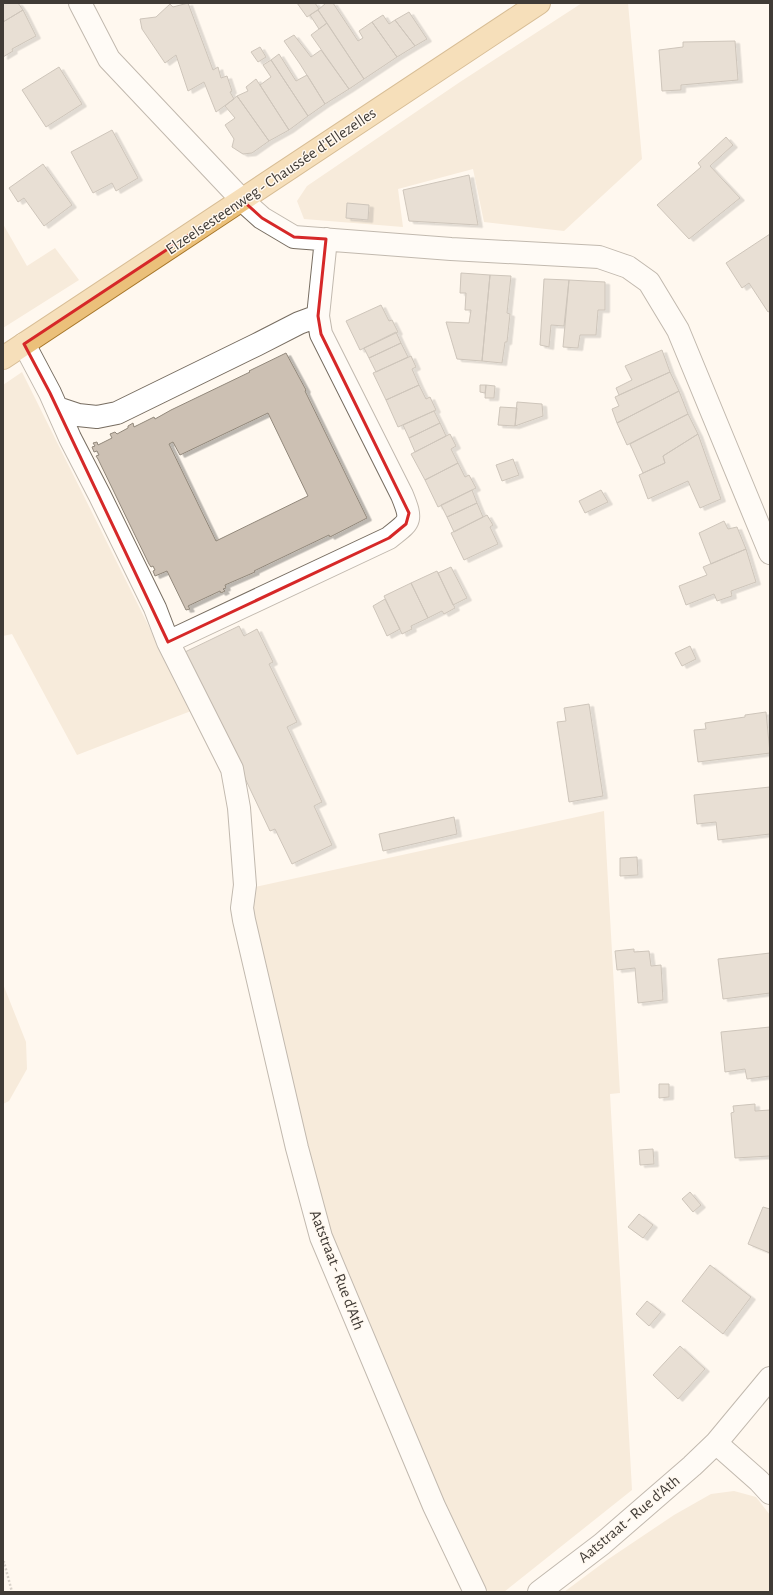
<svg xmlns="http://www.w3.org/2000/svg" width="773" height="1595" viewBox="0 0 773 1595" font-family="'Alegreya Sans',sans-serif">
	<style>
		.green { fill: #eedbc3 }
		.building { fill: #ccc0b3; stroke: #92887b; fill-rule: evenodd; filter: url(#shadow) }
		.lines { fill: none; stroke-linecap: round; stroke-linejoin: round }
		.minor-casing { stroke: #776d61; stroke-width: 24 }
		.major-casing { stroke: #a77629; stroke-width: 24 }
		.path { stroke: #a9a39b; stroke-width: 2.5; stroke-dasharray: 2 2; stroke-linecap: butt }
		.minor { stroke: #fff; stroke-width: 22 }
		.major { stroke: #ebc07a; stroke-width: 22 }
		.marked { fill: none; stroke: #d62828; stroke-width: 3; stroke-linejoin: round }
		.labels { text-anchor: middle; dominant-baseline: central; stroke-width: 3; stroke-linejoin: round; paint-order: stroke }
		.street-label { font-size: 16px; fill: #403b36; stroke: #fff8ef }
	</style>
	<defs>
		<filter id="shadow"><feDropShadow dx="4.5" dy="2.5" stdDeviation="0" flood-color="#0004"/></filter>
	</defs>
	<rect width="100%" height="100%" fill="#fff8ef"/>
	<!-- green -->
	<path class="green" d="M582 3H628L642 159 564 231 484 222 473 169 398 189 403 227 304 219 297 201 307 186 460 82Z
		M3 224 27 266 55 248 79 280 3 328Z
		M22 372 191 711 77 755 12 634 3 636V385Z
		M604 811 620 1093 610 1094 632 1490 504 1592H482L339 1269 306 1158 247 910 255 887Z
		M3 984 26 1042 27 1069 9 1101 3 1104Z
		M734 1491 756 1497 770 1515V1592H564L607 1560 674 1515 711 1494Z"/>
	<!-- building -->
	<path class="building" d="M3 3H18L23 10 3 22Z
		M188 3 213 70 218 67 221 78 227 76 232 91 230 92 234 99 216 112 204 82 188 91 176 55 165 63 142 29 140 19 156 17 170 4 173 7Z
		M297 3H315L319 9 307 17Z
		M326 3H333L358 41 363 38 359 31 372 22 397 57 364 79 318 10Z
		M23 10 36 36 12 49 13 51 3 57V22Z
		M318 10 327 23 319 29 310 15Z
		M409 12 427 39 415 46 395 20Z
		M383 15 389 24 395 20 415 46 397 57 372 22Z
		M327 23 364 79 349 89 311 35Z
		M294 35 311 57 321 50 349 89 325 104 300 64 284 41Z
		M735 41 738 80 681 85V90L662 91 659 50 683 47V42Z
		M260 47 266 57 258 62 251 52Z
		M279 54 296 81 307 75 325 104 308 116 271 60Z
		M271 60 308 116 289 130 260 85 271 77 263 65Z
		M59 67 82 104 46 127 22 90Z
		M256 79 289 130 269 141 237 96 248 91 246 87Z
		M237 96 269 141 252 153 243 154 232 147 234 139 225 125 235 118 225 106Z
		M112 130 138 178 116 191 112 183 93 193 71 152Z
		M726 137 733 145 710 166 740 198 689 239 657 205 701 167 698 163Z
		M43 164 72 205 44 226 24 198 18 202 9 188Z
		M469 175 478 225 409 221 403 190Z
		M347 203 369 205 368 220 346 218Z
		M770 234V311L768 312 749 283 742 288 726 263Z
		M461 273 490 275 482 361 457 359 446 322 469 323 471 310H465L466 293H460Z
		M490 275 511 276 507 313 510 314 507 342H505L502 363 482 361Z
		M544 279 569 280 564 326 551 325 549 347 540 345Z
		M569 280 605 282V310H598L596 335H580L578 348 563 347Z
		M381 305 389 321 392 320 398 332 360 350 346 321Z
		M396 332 401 343 369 358 364 348Z
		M401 343 408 357 376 372 369 358Z
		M662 350 670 372 619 395 616 388 632 380 625 366Z
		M286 353 306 390 305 391 367 518 330 537 329 535 254 571 255 572 225 585 226 588 223 589 225 591 221 593 220 591 188 606 190 609 186 610 167 571 155 576 153 571 155 570 153 566 151 567 149 564 98 459 96 456 99 455 97 451 94 452 92 447 95 446 93 443 97 442 98 445 112 438 110 434 115 432 117 434 128 428V426L133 423 134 427 154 417 155 419 171 410 250 372 249 371ZM268 413 308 496 216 541 169 444 173 442 180 455Z
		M411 356 416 367 412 369 419 385 386 400 373 373Z
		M670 372 679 391 617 423 612 409 619 406 615 397Z
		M419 385 426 399 430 397 436 410 398 427 386 400Z
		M480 385H486L485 393 480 392Z
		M486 385 495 386 494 398H485Z
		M679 391 688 414 627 445 617 423Z
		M517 402 542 404 543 416 515 426Z
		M500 407 517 408 515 426 498 425Z
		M434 411 440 423 409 438 403 425Z
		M688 414 698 434 663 456 665 463 643 473 630 444Z
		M440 423 446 436 415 452 409 438Z
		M450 434 456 446 451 449 458 463 425 480 411 454Z
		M698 434 721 499 700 508 688 481 648 499 639 475 665 463 663 456Z
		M513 459 519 475 502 481 496 465Z
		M458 463 465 477 469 475 476 488 438 507 425 480Z
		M472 490 477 503 447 517 441 505Z
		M601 490 608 502 585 513 579 501Z
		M477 503 483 517 454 532 447 517Z
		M487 515 493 525 490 527 498 544 464 560 451 533Z
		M724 521 728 529 737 527 746 549 711 564 699 533Z
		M746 549 756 582 731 591 732 596 717 601 714 594 686 605 679 586 707 575 703 567Z
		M451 567 467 598 453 605 438 573Z
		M437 571 455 608 444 614 442 611 428 618 411 583Z
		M411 583 428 618 411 626 412 629 402 634 384 596Z
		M385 599 400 629 387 636 373 606Z
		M239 626 244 636 257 629 273 662 269 664 297 722 287 727 322 802 314 806 332 845 292 864 275 829 270 831 185 652Z
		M690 646 696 659 682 666 675 653Z
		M589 704 603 796 569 802 557 722 566 721 564 708Z
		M766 712 770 753 698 762 694 730 706 729 705 723 745 717V715Z
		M770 787V834L718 840 716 822 697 824 694 795Z
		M454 817 457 834 383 851 379 834Z
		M637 857 638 875 620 876V858Z
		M634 949V952L649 951 651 966 661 965 663 1000 638 1003 635 968 617 970 615 951Z
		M770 953V993L723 999 718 959Z
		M770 1027V1076L747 1079 745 1069 725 1072 721 1032Z
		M659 1084H669V1097L659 1098Z
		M755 1104V1111L770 1110V1156L735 1158 731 1113 734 1112 733 1106Z
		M653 1149 654 1164 640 1165 639 1150Z
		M690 1192 701 1205 693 1212 682 1199Z
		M763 1207 770 1209V1253L748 1244Z
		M639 1214 653 1225 643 1238 628 1227Z
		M710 1265 751 1297 723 1334 682 1301Z
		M647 1301 661 1312 649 1326 636 1314Z
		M680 1346 705 1369 678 1399 653 1375Z"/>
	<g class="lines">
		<!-- minor casing -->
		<g class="minor-casing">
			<path id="minor" d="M80 3 109 59 242 200 262 218 294 237 451 249 599 257 628 267 649 282 678 330 770 553
				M24 344 50 393 70 438 100 496 155 608 168 642 232 769 239 808 245 885 242 908 244 920 297 1148 321 1237 434 1506 475 1592
				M57 408 78 415 97 417 117 413 256 345 299 323 318 316
				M168 642 389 538C410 521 413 522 402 495L321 334 318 316 326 239
				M716 1443 759 1481 770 1493
				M539 1592 602 1544 692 1466 716 1443 770 1378"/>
		</g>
		<!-- major casing -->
		<g class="major-casing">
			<path id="major" d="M3 358 539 3"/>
		</g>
		<!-- path -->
		<path class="path" d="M3 1563 4 1562 12 1592"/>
		<!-- minor -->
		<use href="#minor" class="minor"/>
		<!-- major -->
		<use href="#major" class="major"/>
	</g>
	<!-- marked area -->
	<path d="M0 0H773V1595H0ZM242 200 262 218 294 237 326 239 318 316 321 334 409 513 406 524 389 538 168 642 50 393 24 344Z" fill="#fff8ef" fill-opacity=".55" fill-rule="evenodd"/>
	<path class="marked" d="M242 200 262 218 294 237 326 239 318 316 321 334 409 513 406 524 389 538 168 642 50 393 24 344Z"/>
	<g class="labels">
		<!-- street labels -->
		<g class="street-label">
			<text transform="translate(271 181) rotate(-34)">Elzeelsesteenweg - Chaussée d'Ellezelles</text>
			<text transform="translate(337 1270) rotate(69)">Aatstraat - Rue d'Ath</text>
			<text transform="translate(629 1519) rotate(-40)">Aatstraat - Rue d'Ath</text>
		</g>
	</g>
	<!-- border -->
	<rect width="773" height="1595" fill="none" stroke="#403b36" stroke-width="8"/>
</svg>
